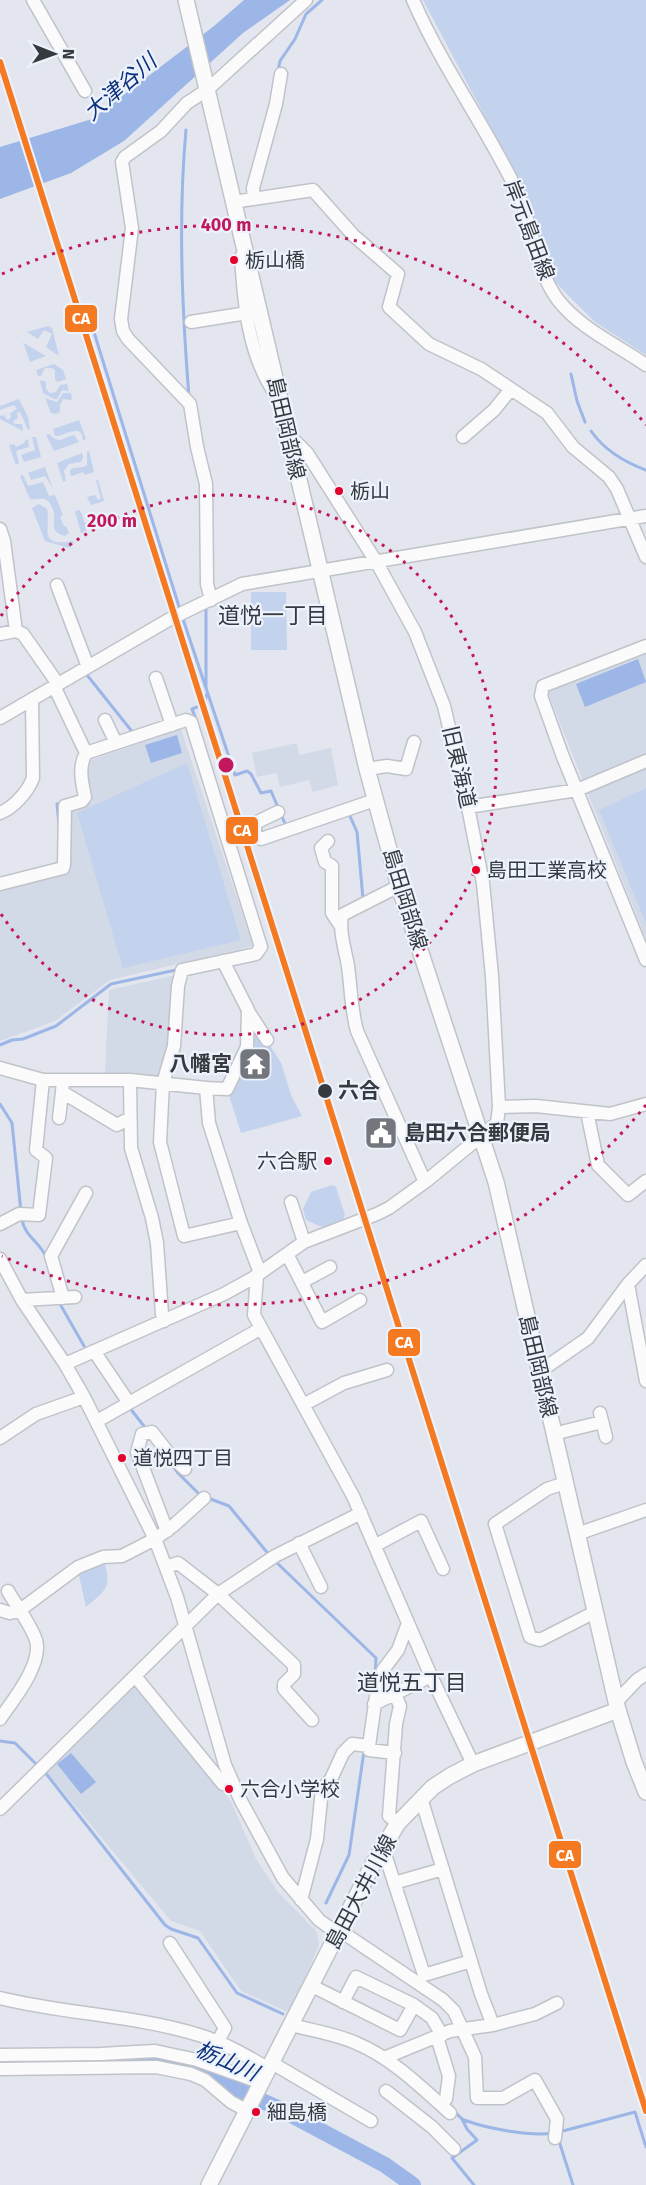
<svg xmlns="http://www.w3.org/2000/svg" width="646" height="2185" viewBox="0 0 646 2185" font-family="'Fira Sans','Noto Sans JP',sans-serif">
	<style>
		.built { fill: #d2d9e7 }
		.green { fill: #c3d2ed }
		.water { fill: #9cb6e7 }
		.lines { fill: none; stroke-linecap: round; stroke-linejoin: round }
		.stream { stroke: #9cb6e7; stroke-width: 3 }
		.river { stroke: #9cb6e7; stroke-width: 16 }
		.minor-casing { stroke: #c0c3c9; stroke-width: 15 }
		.major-casing { stroke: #c0c3c9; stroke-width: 18 }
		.minor { stroke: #fbfbfc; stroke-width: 12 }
		.major { stroke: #fbfbfc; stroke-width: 15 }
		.rail-1-casing { stroke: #edf3fd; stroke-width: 10 }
		.rail-1 { stroke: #f47921; stroke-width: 6 }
		.ring { fill: none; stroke: #c2185b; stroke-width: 3; stroke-dasharray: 3 6 }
		.bus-dot { fill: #e4002b; stroke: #edf3fd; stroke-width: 2 }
		.stop-dot { fill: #36393e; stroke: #edf3fd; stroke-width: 2 }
		.labels { text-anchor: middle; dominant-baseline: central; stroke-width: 4.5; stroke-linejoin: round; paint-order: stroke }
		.bus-label { font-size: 20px; fill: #36393e; stroke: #edf3fd; text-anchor: start }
		.street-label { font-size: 21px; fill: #36393e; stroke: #edf3fd }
		.poi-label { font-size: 21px; font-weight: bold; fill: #36393e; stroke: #edf3fd; text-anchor: end }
		.stop-label { font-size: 21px; font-weight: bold; fill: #36393e; stroke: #edf3fd; text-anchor: start }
		.water-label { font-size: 22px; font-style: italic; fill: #0d317d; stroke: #edf3fd }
		.neighbourhood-label { font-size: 22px; fill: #36393e; stroke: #edf3fd }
		.centre { fill: #c2185b; stroke: #edf3fd; stroke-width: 3 }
		.ring-label { font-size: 18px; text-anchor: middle; font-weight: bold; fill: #c2185b; stroke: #edf3fd; stroke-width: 4.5; stroke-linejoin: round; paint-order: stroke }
		.line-badge { stroke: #edf3fd; stroke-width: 2 }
		.badge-label { font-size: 16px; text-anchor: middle; font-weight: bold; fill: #fff }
	</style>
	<rect width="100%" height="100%" fill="#e3e6ee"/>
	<!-- built -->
	<path class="built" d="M646 651V939L546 688Z
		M181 729 253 946 110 980 55 1021 0 1041V887L66 873 71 865 70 810 92 802 87 780 91 760Z
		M297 743 299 755 331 748 338 785 313 792 309 780 280 787 277 773 257 777 252 753Z
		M176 975 169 1049 160 1078 110 1075 105 1072 109 990Z
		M135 1684 231 1801 256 1859 278 1892 317 1932 319 1945 290 2013 241 1991 200 1931 171 1921 46 1771Z"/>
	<!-- green -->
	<path class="green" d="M423 0H646V355L595 322 551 278 531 215 506 156Z
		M48 326 52 328 59 356 46 347 52 334 44 330 38 339 27 332Z
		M23 342H22L46 356 30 362Z
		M54 364 63 370 66 379 58 382 55 380V370L51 368H45L41 376H38L36 370Z
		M41 380 46 382V389L50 393 56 392 60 385 67 384 69 391 62 390 57 399H54L43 393 40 381Z
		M63 393H71L72 400 63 399 60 405V412L56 414 51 413 45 398 57 402Z
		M19 399 28 417 30 429 28 430 20 412H17L18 418 13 421 15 424H22L23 431 0 419V416L4 415 7 420 11 418 10 413 17 409 14 405 0 410V406Z
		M79 420 86 439 83 441 82 434 78 431C69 430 63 436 55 436L53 429Z
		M49 434C61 445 61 438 74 435L79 442 54 451 46 435Z
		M32 437H36L41 457 24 462 21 455 35 450Z
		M26 439 28 440 29 447 16 451 19 463 16 465 9 445 14 444 16 447 24 443Z
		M89 451 94 472 85 475 83 472 72 476 70 475V470C75 466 82 469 87 465V452Z
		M82 453 83 457 81 462 69 464 64 471 66 481 63 482 57 463Z
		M45 467 52 486V487L45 476 31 480 28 473Z
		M23 475 28 486 43 482 49 496 55 495 63 515 60 517 64 526H66L69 533 65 536C45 531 60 519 51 505 49 502 48 500 44 499 40 498 34 500 30 499L20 476Z
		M96 480H98L104 501 91 505 87 497 95 495 98 500 101 498Z
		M39 504 47 509C51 530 37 547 73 541L74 543 69 548 45 541 32 508Z
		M80 510 85 523 95 521 83 533H81L75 511Z
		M251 592H286L287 650H251Z
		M187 763 241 940 123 968 77 813Z
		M646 788V923L599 810Z
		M248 1010 281 1063 291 1095 302 1116 241 1133 227 1089 247 1047Z
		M332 1185 336 1187 345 1215 343 1220 322 1227 306 1220 303 1209 311 1192Z
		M104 1561C112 1588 106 1590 86 1607L78 1571Z"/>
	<!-- water -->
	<path class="water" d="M244 0H290L243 33 124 141 71 173 0 199V147L92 119 214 26Z
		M638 659 646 682 585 707 576 684Z
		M177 735 182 753 151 763 145 745Z
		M71 1753 96 1782 81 1794 57 1764Z"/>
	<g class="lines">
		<!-- stream -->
		<path class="stream" d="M278 71 280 61 295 39 306 14 322 0
			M186 130C178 218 182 308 189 397
			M89 316 180 610
			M571 374 577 401 585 422
			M591 431C605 451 624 462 646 470
			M206 605V688
			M182 616 235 775 247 771 251 774 261 793 271 791 286 826
			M87 675 134 734
			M205 704 206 695
			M196 719 192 709 197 707
			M349 814 357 832 363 899
			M59 825 57 804 62 803
			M0 1045 12 1040 23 1039 56 1026 111 984 176 970 178 968
			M0 1104 12 1123 21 1212
			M22 1219C24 1236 40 1242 46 1257
			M60 1304 84 1346
			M129 1407 147 1430
			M170 1462 178 1473 200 1495 229 1506 270 1556
			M275 1561 376 1658 375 1676
			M0 1741 15 1743 39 1767
			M44 1771 165 1925 171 1929 198 1938 237 1993 283 2014
			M326 1903 349 1855 364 1751
			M454 2111C457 2114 460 2118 464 2120 486 2128 530 2137 553 2133
			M462 2119 467 2129 477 2140 452 2158 474 2185
			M559 2132 635 2112 646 2147
			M559 2141 573 2185"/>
		<!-- river -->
		<path class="river" d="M0 2062 131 2061 176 2062 282 2110 385 2165 413 2185"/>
		<!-- minor casing -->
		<g class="minor-casing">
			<path id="minor" d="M33 0 85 91
				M413 0C441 65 485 125 516 189 533 225 534 267 558 300 581 329 616 344 646 365
				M254 199 253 188 276 104 281 74
				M233 202 313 190 353 235 398 274 389 307 429 344 481 369 547 413 573 447 609 477 617 489 646 557
				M241 257C244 304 248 355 276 395
				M191 322 247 313
				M463 437 494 410 511 389
				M0 529 4 541 16 631
				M57 585 88 667
				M211 600 207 584 206 484 197 447 190 404 128 339 123 331 121 319 132 228 122 162 125 157 161 131 187 103 207 90 306 0
				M0 634 16 631 23 634 58 684
				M646 646 543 686 541 696 563 757 646 960
				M156 678 172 725
				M54 686 86 753
				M0 718 170 619 242 584 646 516
				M105 720 116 743
				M367 769 387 766 406 769 414 742
				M468 807 577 790 646 761
				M278 812 255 823V835L261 839 375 800
				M0 813C13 808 28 792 33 778L32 699
				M328 841 321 848 325 862 332 866V913L340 925
				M0 884 63 868 64 865 65 806 82 801 85 797C82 783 78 767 86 753L186 720 191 722 261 947 256 954 182 970 178 986 174 1046 163 1083 160 1142 184 1236 241 1223
				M399 886 342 915C339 932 345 949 348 966 351 988 351 1009 357 1031L425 1182
				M248 1011 267 1040
				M0 1068 43 1080H130L206 1088 209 1123 241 1223 260 1273
				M130 1080 131 1148 152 1218 157 1243 162 1314 164 1321
				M63 1081 62 1092 117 1125 130 1118
				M206 1088 227 1089 247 1047 248 1010 223 961
				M499 1107 536 1106 610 1114 646 1104
				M587 1112 598 1165 628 1195 646 1181
				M59 1118 62 1092
				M291 1202 304 1242
				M0 1224 19 1214 39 1215 46 1158 36 1150 43 1080
				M287 1254 322 1322 360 1300
				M0 1259 22 1300 65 1364 84 1397 155 1539 177 1597 225 1765 241 1801 283 1878 319 1920 337 1933
				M257 1276 254 1315 353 1496 431 1676 473 1764
				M302 1282 330 1267
				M628 1284 646 1381
				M63 1298 51 1256 86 1193
				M22 1300 75 1297
				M94 1351 129 1403
				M65 1364 224 1294 253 1278 304 1242 377 1214 389 1208 425 1182 497 1123 499 1107 492 976 483 883 468 807 444 706 415 632 377 563 307 453 288 434
				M539 1372 588 1338 628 1284 646 1265
				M303 1405 344 1383 387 1370
				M600 1413 606 1437
				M97 1421 260 1329
				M553 1434 602 1422
				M0 1438 36 1414 84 1397
				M565 1483 547 1489 495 1524 530 1637 540 1640 595 1612
				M167 1531 137 1452 142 1434 152 1432 170 1455 185 1469
				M577 1534 646 1510
				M299 1543 321 1587
				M376 1545 421 1521 443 1569
				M166 1567 178 1563 218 1594 294 1665V1674L284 1684V1689L312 1720
				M0 1610 10 1613 20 1610 78 1567 103 1557 122 1556 155 1539 173 1526 204 1498
				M135 1676 223 1784
				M395 1694 400 1706 396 1724 389 1816 398 1823
				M616 1702 637 1680 646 1674
				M374 1704 431 1676
				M0 1719C13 1700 43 1664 36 1640 30 1623 17 1607 8 1591
				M369 1746V1750L395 1753
				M421 1798 481 1994 493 2025
				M0 1809 218 1594 275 1556 361 1513
				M383 1848 424 1975 471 1961
				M394 1883 443 1869
				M301 1900 317 1839 322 1789 331 1779 343 1753 352 1744 369 1746 378 1682 383 1670 398 1650 408 1623
				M339 1930 443 2000 454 2011 475 2057 477 2098H503L535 2080 557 2119 555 2138
				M170 1943 225 2028 217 2043
				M312 1986 400 2030 414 2005
				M0 1998C65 2014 134 2015 199 2035 223 2042 247 2056 269 2069
				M343 2002 356 1977 414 2005 432 2018 442 2035
				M292 2025C313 2031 336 2034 356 2043 392 2058 421 2087 450 2113
				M437 2037 449 2076 446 2099
				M0 2055 101 2054 155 2051 197 2060 262 2083
				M384 2058 450 2031 493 2025 535 2014 557 2003
				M272 2063 371 2121
				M0 2069 156 2067 191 2074 205 2080 231 2102 248 2111
				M386 2091 432 2127 454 2149"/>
		</g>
		<!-- major casing -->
		<g class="major-casing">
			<path id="major" d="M186 0 367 769 399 886 496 1182 618 1710 634 1762 646 1792
				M209 2185 373 1864 398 1823 433 1787 450 1776 473 1764 618 1710"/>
		</g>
		<!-- minor -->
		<use href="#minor" class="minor"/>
		<!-- major -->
		<use href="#major" class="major"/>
		<!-- rail-1 casing -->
		<g class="rail-1-casing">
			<path id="rail-1" d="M0 62 646 2111"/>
		</g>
		<!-- rail-1 -->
		<use href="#rail-1" class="rail-1"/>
	</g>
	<!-- distance rings -->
	<g class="ring">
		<path d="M1 616A270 270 0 1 1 1 914"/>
		<path d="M646 1105A540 540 0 0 1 2 1256M2 274A540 540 0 0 1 646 425"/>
	</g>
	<!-- icons -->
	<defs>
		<g id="temple-square" transform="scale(1.725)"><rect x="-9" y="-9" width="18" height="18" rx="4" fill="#73767c" stroke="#edf3fd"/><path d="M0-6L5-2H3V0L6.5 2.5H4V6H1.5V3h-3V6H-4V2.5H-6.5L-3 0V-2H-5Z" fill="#fff"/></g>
		<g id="civic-square" transform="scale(1.725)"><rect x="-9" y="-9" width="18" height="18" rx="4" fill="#73767c" stroke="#edf3fd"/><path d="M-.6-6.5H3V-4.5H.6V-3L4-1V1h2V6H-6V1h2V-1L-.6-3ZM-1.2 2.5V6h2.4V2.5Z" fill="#fff"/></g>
	</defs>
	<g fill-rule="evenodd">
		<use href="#temple-square" x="255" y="1064"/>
		<use href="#civic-square" x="381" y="1133"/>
	</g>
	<!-- markers -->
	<g class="bus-dot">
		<circle cx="234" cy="260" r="5"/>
		<circle cx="339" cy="491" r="5"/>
		<circle cx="476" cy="870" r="5"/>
		<circle cx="328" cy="1161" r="5"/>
		<circle cx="122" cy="1458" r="5"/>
		<circle cx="229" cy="1789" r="5"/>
		<circle cx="256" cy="2112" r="5"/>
	</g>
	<circle class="stop-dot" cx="325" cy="1091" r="8"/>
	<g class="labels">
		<!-- bus labels -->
		<g class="bus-label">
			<text x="245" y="260">栃山橋</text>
			<text x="350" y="491">栃山</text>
			<text x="487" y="870">島田工業高校</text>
			<text x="317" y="1161" text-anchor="end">六合駅</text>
			<text x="133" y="1458">道悦四丁目</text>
			<text x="240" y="1789">六合小学校</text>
			<text x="267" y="2112">細島橋</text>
		</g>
		<!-- street labels -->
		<g class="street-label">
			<text transform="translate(529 230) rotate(69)">岸元島田線</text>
			<text transform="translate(286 428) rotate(77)">島田岡部線</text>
			<text transform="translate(459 767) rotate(77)">旧東海道</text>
			<text transform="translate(405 899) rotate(73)">島田岡部線</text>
			<text transform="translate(538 1366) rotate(77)">島田岡部線</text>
			<text transform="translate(361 1892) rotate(-62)">島田大井川線</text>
		</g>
		<!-- poi labels -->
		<g class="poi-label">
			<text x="232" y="1064">八幡宮</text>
			<text x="404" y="1133" text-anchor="start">島田六合郵便局</text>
		</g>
		<!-- stop labels -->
		<g class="stop-label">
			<text x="338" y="1091">六合</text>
		</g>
		<!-- water labels -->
		<g class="water-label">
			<text transform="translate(120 87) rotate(-41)">大津谷川</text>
			<text transform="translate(227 2061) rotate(24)">栃山川</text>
		</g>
		<!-- neighbourhood labels -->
		<g class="neighbourhood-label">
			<text x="273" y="615">道悦一丁目</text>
			<text x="412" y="1682">道悦五丁目</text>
		</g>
	</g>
	<circle cx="226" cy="765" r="9" class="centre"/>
	<g class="ring-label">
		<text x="226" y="231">400 m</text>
		<text x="112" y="527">200 m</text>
	</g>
	<g class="line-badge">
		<rect x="64" y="304" width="34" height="29" rx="6" fill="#f47921"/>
		<rect x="225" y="816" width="34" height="29" rx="6" fill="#f47921"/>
		<rect x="387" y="1328" width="34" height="29" rx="6" fill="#f47921"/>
		<rect x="548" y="1840" width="34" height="29" rx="6" fill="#f47921"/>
	</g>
	<g class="badge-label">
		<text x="81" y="324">CA</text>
		<text x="242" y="836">CA</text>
		<text x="404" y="1348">CA</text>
		<text x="565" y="1861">CA</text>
	</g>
	<!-- north arrow -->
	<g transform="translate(54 54) rotate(91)" stroke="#edf3fd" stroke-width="4.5" paint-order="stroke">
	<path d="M0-4.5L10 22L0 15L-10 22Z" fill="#36393e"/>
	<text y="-9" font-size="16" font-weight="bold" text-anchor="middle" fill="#36393e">N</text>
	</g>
</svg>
